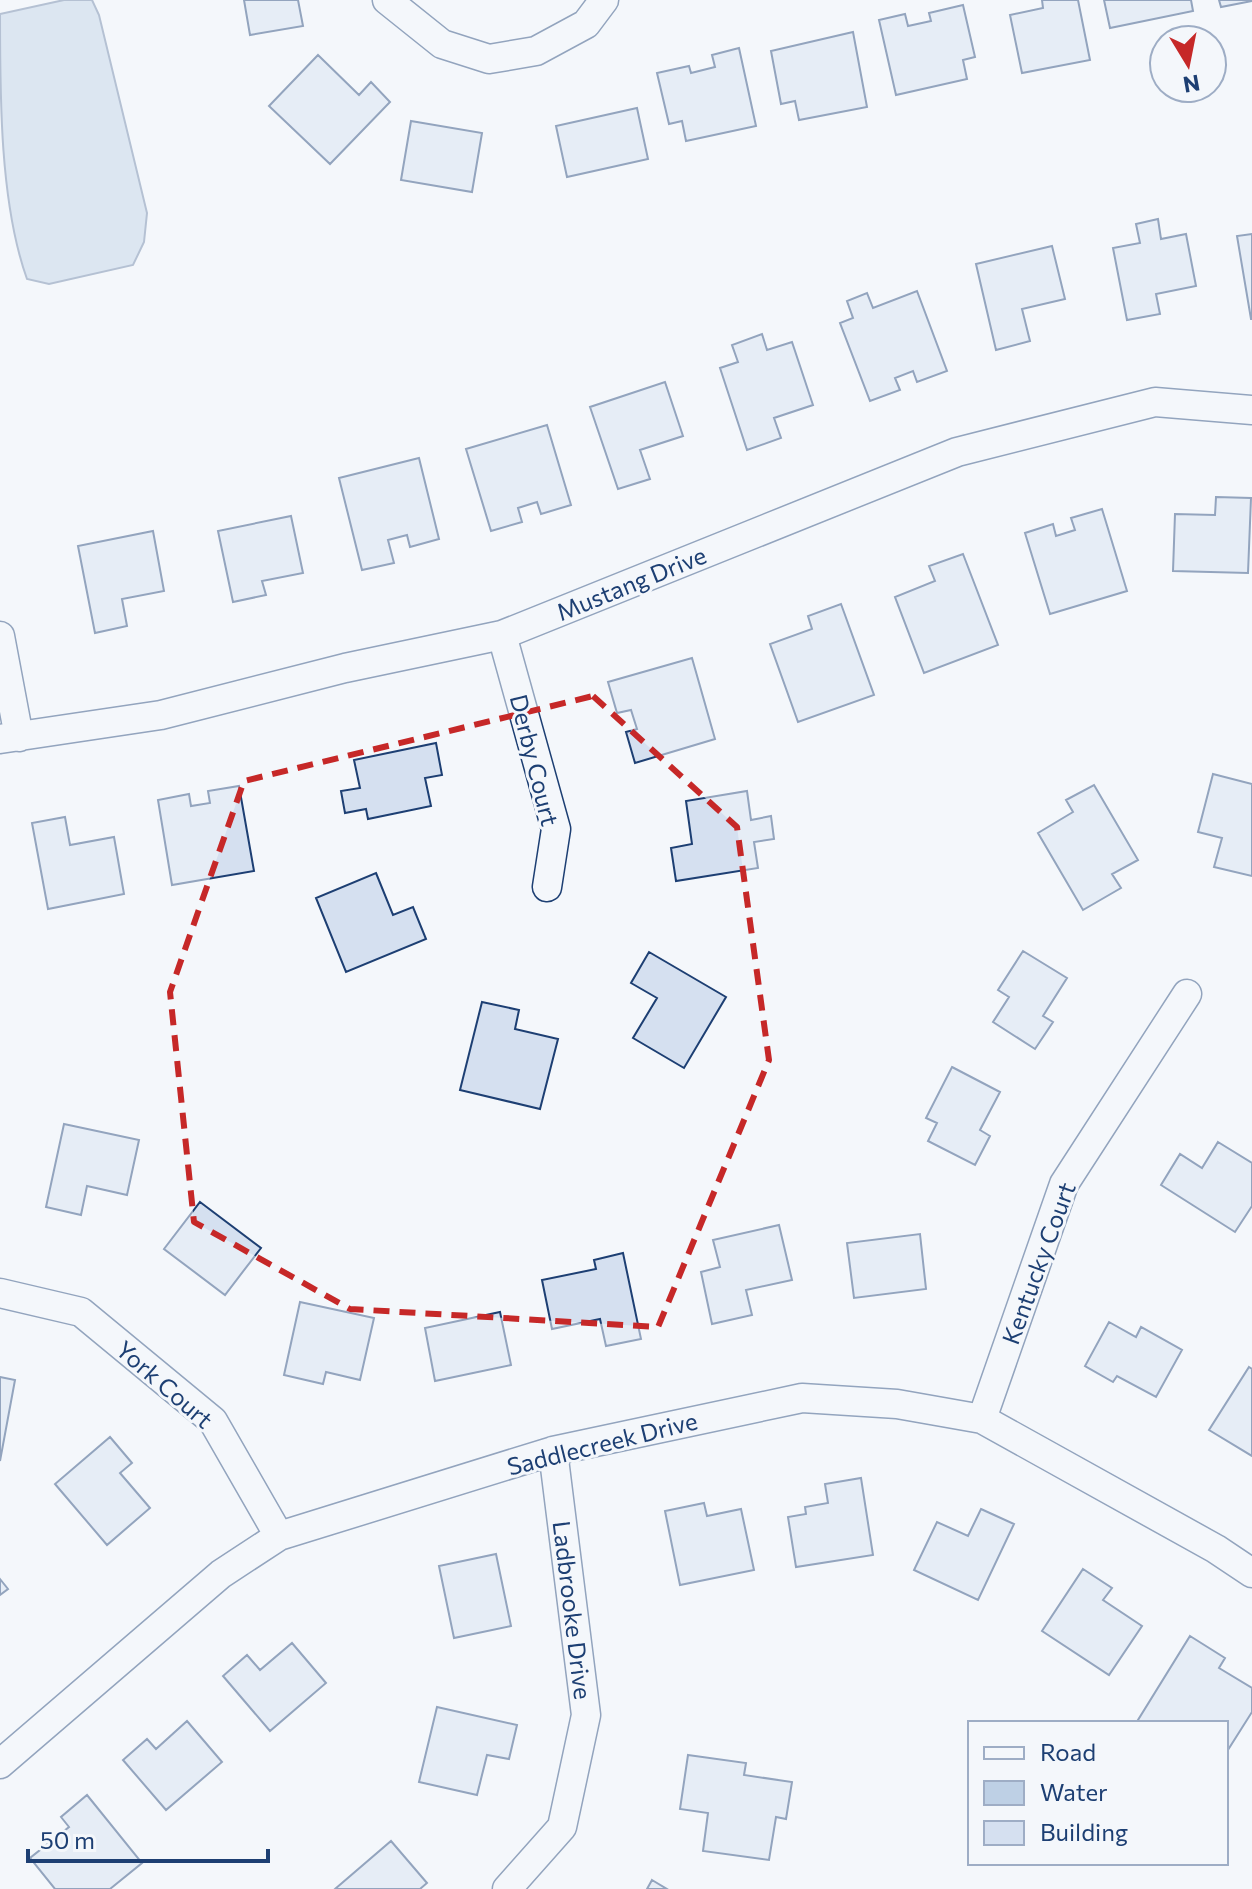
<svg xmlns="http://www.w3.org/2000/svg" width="1252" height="1889" viewBox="0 0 1252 1889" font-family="Commissioner,sans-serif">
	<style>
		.water { fill: #bed0e5; stroke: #687fa3; stroke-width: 2 }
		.building { fill: #d5e0f0; stroke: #1d3f73; stroke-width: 2 }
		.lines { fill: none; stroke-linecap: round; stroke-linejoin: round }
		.street-casing { stroke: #1d3f73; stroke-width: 31 }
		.street { stroke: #f4f7fb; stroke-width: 28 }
		.marked { fill: none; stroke: #c62828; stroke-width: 6; stroke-dasharray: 16 10; stroke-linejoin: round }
		.labels { text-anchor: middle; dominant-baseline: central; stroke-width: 6; stroke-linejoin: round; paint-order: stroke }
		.street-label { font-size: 24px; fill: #1d3f73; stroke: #f4f7fb }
	</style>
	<rect width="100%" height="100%" fill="#f4f7fb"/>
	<!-- water -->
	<path class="water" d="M64 0H92L99 15 147 213 144 242 133 265 49 284 27 279C0 204 0 97 0 14Z"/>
	<!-- building -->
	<path class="building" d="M244 0H298L303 26 250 35Z
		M1042 0H1078L1090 60 1022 73 1010 15 1043 8Z
		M1104 0H1191L1193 11 1110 28Z
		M1219 0H1252V1L1221 7Z
		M963 5 975 57 963 60 967 79 896 95 879 20 905 14 908 26 931 21 929 13Z
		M853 32 867 107 799 120 795 101 781 104 771 51Z
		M739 48 756 126 686 141 682 121 669 124 657 73 689 66 691 73 715 67 712 55Z
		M318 55 359 95 371 82 390 102 330 164 269 106Z
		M637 108 648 159 567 177 556 126Z
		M411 121 482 133 472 192 401 180Z
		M1158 219 1161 239 1186 234 1196 286 1156 294 1160 314 1127 320 1113 248 1140 243 1136 224Z
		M1252 234V319H1251L1237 236Z
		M1052 246 1065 299 1022 309 1030 341 996 350 976 264Z
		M917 291 947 371 917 382 913 371 895 378 900 390 870 401 840 323 853 318 847 301 867 293 873 308Z
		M762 334 767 350 792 342 813 405 774 418 781 438 747 450 720 368 738 362 732 345Z
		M665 382 683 436 640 450 650 479 618 489 590 407Z
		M547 425 571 505 541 514 537 502 518 508 522 522 491 531 466 449Z
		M419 458 439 539 410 547 407 535 388 540 394 563 362 570 339 478Z
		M1216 497 1251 498 1248 573 1173 571 1175 514 1215 515Z
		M1102 509 1127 591 1050 614 1025 533 1053 524 1056 536 1075 530 1071 518Z
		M291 516 303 573 262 581 266 595 233 602 218 531Z
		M153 531 164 591 122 599 127 626 95 633 78 546Z
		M963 554 998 645 924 673 895 597 935 581 929 566Z
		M841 604 874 695 798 722 770 644 812 629 808 616Z
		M692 658 715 739 635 763 626 732 637 729 631 710 617 713 608 682Z
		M436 743 442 775 425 778 431 806 368 819 366 809 345 813 341 791 360 788 354 760Z
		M1213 774 1252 784V876L1214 867 1222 838 1198 832Z
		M1094 785 1138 860 1112 874 1121 888 1083 910 1038 833 1073 812 1066 800Z
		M239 786 254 871 172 885 158 800 189 794 191 806 210 803 208 791Z
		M747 791 751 820 771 816 774 839 754 842 758 868 676 881 671 848 692 844 686 801Z
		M65 817 70 845 114 837 124 894 48 909 32 823Z
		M376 873 393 915 413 907 426 939 346 972 316 898Z
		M1023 951 1067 978 1043 1016 1053 1022 1035 1049 993 1022 1009 997 998 990Z
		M649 952 726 997 684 1068 633 1038 657 998 631 983Z
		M482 1002 519 1010 515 1029 558 1039 540 1109 460 1090Z
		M952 1067 1000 1092 980 1130 990 1136 975 1165 928 1141 937 1123 926 1118Z
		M64 1124 139 1140 127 1195 87 1186 81 1215 46 1207Z
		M1218 1142 1252 1163V1206L1235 1232 1161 1185 1180 1154 1202 1168Z
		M200 1202 261 1248 225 1295 164 1249Z
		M779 1225 792 1280 746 1290 752 1315 712 1324 701 1272 720 1267 713 1240Z
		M920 1234 926 1289 854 1298 847 1243Z
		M623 1253 641 1339 606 1346 600 1319 552 1329 542 1280 596 1269 594 1260Z
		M300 1302 374 1318 360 1380 326 1372 323 1384 284 1375Z
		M500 1312 511 1365 435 1381 425 1328Z
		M1109 1322 1136 1337 1141 1327 1182 1350 1156 1397 1117 1376 1113 1382 1085 1366Z
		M1249 1367 1252 1369V1456L1209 1430Z
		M0 1377 15 1380 0 1461Z
		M110 1437 132 1463 120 1473 150 1508 107 1545 55 1484Z
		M861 1478 873 1555 796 1567 788 1517 806 1514 805 1507 828 1503 825 1484Z
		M704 1503 707 1516 741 1509 754 1570 680 1585 665 1511Z
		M981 1509 1014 1524 978 1600 914 1570 937 1522 968 1536Z
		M496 1554 511 1626 454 1638 439 1566Z
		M1083 1569 1112 1588 1103 1600 1142 1626 1109 1675 1042 1631Z
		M0 1579 8 1589 0 1595Z
		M1190 1636 1225 1658 1219 1668 1252 1688V1712L1226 1753V1723H1143L1138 1720Z
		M292 1643 326 1683 270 1731 223 1676 247 1655 260 1670Z
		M437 1707 517 1725 509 1759 487 1755 477 1795 419 1782Z
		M187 1721 222 1762 166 1810 123 1760 147 1739 156 1749Z
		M688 1755 746 1763 744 1775 792 1782 786 1819 776 1817 769 1860 703 1851 708 1813 680 1809Z
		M87 1795 142 1863 110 1889H55L30 1858 69 1827 61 1817Z
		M391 1841 427 1883 420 1889H335Z
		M652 1880 667 1889H647Z"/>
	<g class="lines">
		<!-- street casing -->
		<g class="street-casing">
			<path id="street" d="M387 0 442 44 489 59 536 51 586 24 604 0
				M502 635 556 829 547 887
				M0 636 19 737
				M0 739 161 715 345 668 502 635 957 452 1155 402 1252 410
				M0 1293 81 1312 213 1421 279 1536
				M982 1419 1064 1184 1187 994
				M0 1764 221 1574 279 1536 553 1451 802 1398 897 1404 982 1419 1216 1549 1252 1573
				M507 1889 562 1827 586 1715 553 1451"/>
		</g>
		<!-- street -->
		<use href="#street" class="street"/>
	</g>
	<!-- marked area -->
	<path d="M0 0H1252V1889H0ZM593 696 737 827 769 1060 658 1327 350 1309 194 1222 170 992 244 781Z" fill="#f4f7fb" fill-opacity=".55" fill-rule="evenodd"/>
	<path class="marked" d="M593 696 737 827 769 1060 658 1327 350 1309 194 1222 170 992 244 781Z"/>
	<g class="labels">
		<!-- street labels -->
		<g class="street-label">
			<text transform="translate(631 583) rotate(-22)">Mustang Drive</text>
			<text transform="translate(535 760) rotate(76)">Derby Court</text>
			<text transform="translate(1038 1263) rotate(-70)">Kentucky Court</text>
			<text transform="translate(165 1384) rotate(41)">York Court</text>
			<text transform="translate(602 1443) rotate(-14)">Saddlecreek Drive</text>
			<text transform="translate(573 1610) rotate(83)">Ladbrooke Drive</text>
		</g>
	</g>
	<!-- legend -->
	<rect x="968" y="1721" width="260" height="144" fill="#f4f7fb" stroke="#9eadc5" stroke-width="2"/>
	<rect x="984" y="1747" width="40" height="12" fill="#f4f7fb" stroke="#9eadc5" stroke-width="2"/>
	<text x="1040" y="1761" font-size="24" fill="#1d3f73">Road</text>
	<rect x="984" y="1781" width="40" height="24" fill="#bed0e5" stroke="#9eadc5" stroke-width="2"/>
	<text x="1040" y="1801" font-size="24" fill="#1d3f73">Water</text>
	<rect x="984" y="1821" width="40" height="24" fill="#d5e0f0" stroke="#9eadc5" stroke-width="2"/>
	<text x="1040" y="1841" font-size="24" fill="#1d3f73">Building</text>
	<!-- north arrow -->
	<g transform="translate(1188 64) rotate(170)"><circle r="38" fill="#f4f7fb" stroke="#9eadc5" stroke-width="2"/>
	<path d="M0-6L14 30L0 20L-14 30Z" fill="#c62828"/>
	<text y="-12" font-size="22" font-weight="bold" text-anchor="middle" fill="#1d3f73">N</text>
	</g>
	<!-- scale -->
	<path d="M28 1849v12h240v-12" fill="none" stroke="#1d3f73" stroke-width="4"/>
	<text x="40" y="1849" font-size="24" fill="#1d3f73" stroke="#f4f7fb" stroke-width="6" paint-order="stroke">50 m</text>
</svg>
